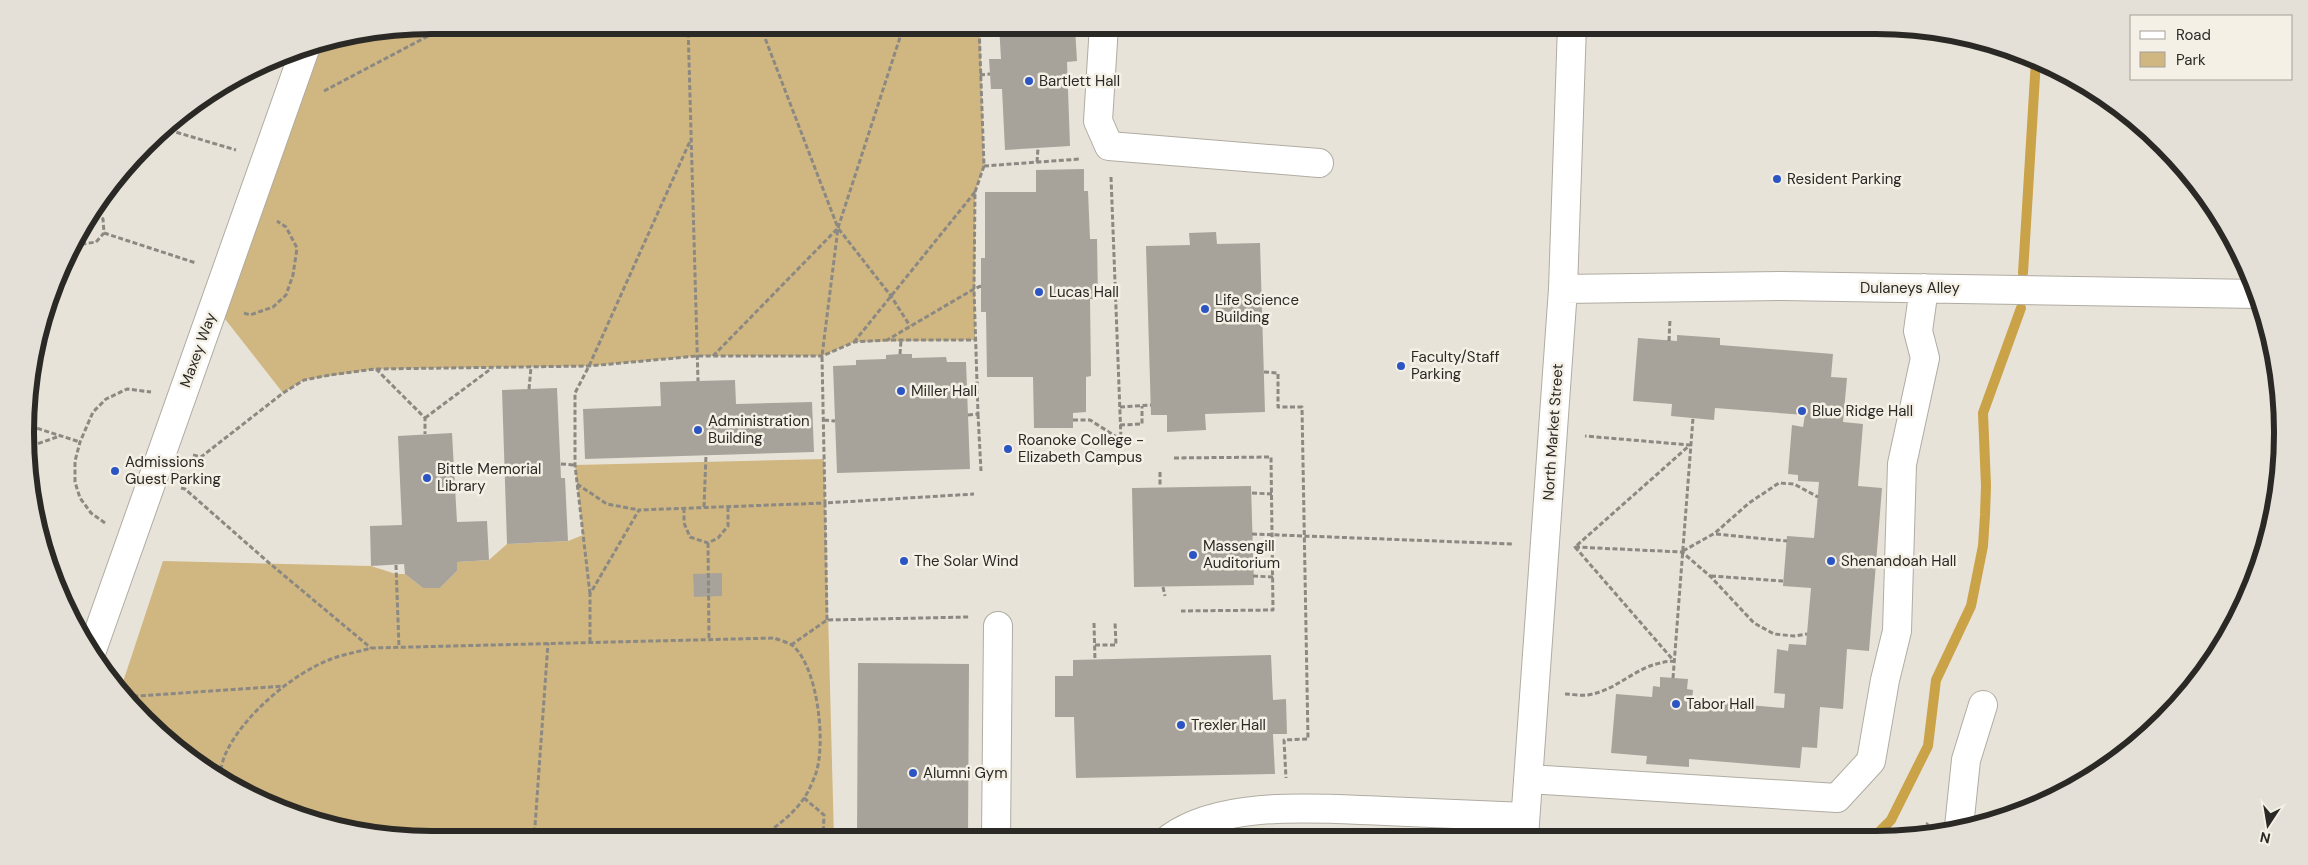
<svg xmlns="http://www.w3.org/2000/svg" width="2308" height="865" viewBox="0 0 2308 865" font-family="'DM Sans',sans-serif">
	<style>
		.green { fill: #d0b782 }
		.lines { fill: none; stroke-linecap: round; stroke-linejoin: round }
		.stream { stroke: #caa248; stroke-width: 10 }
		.building { fill: #a8a39a }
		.minor-casing { stroke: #b0aca2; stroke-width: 30 }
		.path { stroke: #8c8982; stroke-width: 3; stroke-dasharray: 5 2.5; stroke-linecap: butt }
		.minor { stroke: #fff; stroke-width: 28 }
		.poi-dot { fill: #2c55c4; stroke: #f5f0e6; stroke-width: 2 }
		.labels { text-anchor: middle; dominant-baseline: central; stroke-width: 5; stroke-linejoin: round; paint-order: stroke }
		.poi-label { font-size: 15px; fill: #2b2925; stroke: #f5f0e6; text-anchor: start }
		.street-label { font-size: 15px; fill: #2b2925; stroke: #f5f0e6 }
		.rim { fill: none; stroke: #2b2925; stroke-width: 6 }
	</style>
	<rect width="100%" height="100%" fill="#e8e3d9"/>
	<!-- green -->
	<path class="green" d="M433 25H980L984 166 975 192V340L854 342 822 356H697L589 366 375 369 304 380 283 393 214 305 306 46Z
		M824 459 834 839 433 840 327 826 252 798 185 756 121 688 163 561 371 566 396 574H405L423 588H440L457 571V562L489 560 507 544 568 541 583 535 575 465Z"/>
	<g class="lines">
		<!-- stream -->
		<path class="stream" d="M2023 273 2036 60
			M1874 837 1891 820 1928 746 1936 680 1971 606 1983 546 1985 515 1986 486 1983 413 2021 308"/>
	</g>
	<!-- building -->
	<path class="building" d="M999 25H1065V28H1075L1077 61 1067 62 1070 146 1005 150 1002 89H991L989 59H1001Z
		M1084 169V191H1088L1090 239H1097L1098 299H1090L1091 376 1086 377V412L1073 413V428H1034L1033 377H987L986 312H981V258H985V192H1036V170Z
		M1216 232 1217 244 1260 243 1265 412 1205 414 1206 430 1167 432V415H1151L1146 246 1190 245 1189 233Z
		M1677 335 1720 338V345L1833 354 1831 377 1847 378 1843 422 1863 424 1858 486 1882 488 1869 651 1847 649 1843 709 1820 707 1817 748 1802 747 1800 768 1689 759V767L1646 764 1647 756 1611 753 1616 694 1652 697 1653 686 1660 687V677L1688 679 1687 689 1693 690 1692 700 1784 708 1785 694 1774 693 1777 649 1788 651 1789 644 1806 645 1811 588 1783 586 1787 536 1814 538 1819 482 1798 481V475L1788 474 1792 425 1803 427 1805 415 1715 408 1714 420 1671 416 1672 404 1633 401 1638 338 1677 341Z
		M900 354H912V358L946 357 947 362H966L970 469 837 473 833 366 856 365V360L886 359V355Z
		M735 380 736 404 812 402 814 452 585 459 583 409 661 406 660 382Z
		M557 388 561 478H565L568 541 507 544 502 390Z
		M452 433 457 522 487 521 489 560 457 562V571L440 588H423L405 574 404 564 371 566 370 526 402 525 398 436Z
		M1251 486 1254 585 1134 587 1132 488Z
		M722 573V596L694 597 693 574Z
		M1271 655 1273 700 1286 699 1287 734H1273L1275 774 1076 778 1074 717H1055V676H1073V660Z
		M858 663 969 664 968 839H857Z
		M1598 833 1623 836V837H1597Z"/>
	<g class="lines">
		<!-- minor casing -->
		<g class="minor-casing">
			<path id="minor" d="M1104 25 1098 121 1109 146 1319 163
				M1563 289 1782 286 2258 294
				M91 653 306 46
				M1528 779 1837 798 1871 761 1885 680 1897 631 1902 464 1925 358 1918 331 1924 288
				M1959 827 1966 760 1983 705
				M1524 837 1563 289 1572 25
				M1170 838C1224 799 1321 809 1385 811 1432 813 1478 815 1525 817
				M996 839 998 626"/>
		</g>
		<!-- path -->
		<path class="path" d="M688 25 698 381
			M760 25 838 228
			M980 75 990 74
			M324 91 449 25
			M162 128 236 150
			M1037 162 1038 148
			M984 166 1080 159
			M1111 177 1121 439
			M975 192 984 166 979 25
			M104 233 196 263
			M76 238 83 244 96 242 104 233 103 219 94 212
			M244 313 250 315 273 307 286 295 293 275 297 248 286 227 277 221
			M1669 341 1670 319
			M854 342 975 192 974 289 981 286
			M900 354 901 340
			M713 356 838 228 891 296 910 326
			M376 369 425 418V434
			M1264 372 1278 373V407H1302L1308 739 1284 740 1286 778
			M529 389 531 367
			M1120 407 1151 405
			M978 414 981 471
			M968 415 978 414 974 289 887 340H975
			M425 418 492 368
			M824 420 835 421
			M1073 420H1090L1120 439
			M1120 425 1142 424V406
			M30 426 80 442
			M31 446 60 436
			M193 455 201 457 283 393 304 380 330 375 375 369 589 366 697 356H822L854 342 887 340
			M1174 458 1271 457 1273 610 1181 611
			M561 464 575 465
			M1160 472V487
			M577 484 607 504 639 510
			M181 488 185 489 268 562 371 648
			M1252 493 1272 494
			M704 507 706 455
			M684 508V523L690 537 708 543 718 538 728 526V507
			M105 523 91 513 80 498 75 482V461L80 442 93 412 106 399 127 389 151 392
			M1252 534 1514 544
			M1716 534 1787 541
			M708 543 709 639
			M1575 547 1682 552 1710 576 1754 623 1774 634 1794 636 1807 634
			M1683 551 1715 533 1749 503 1779 483 1794 484 1818 497
			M396 565 399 647
			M1253 576 1273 577
			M1711 576 1783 581
			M1163 587 1165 596
			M590 594 575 465V393L589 366 691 139
			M827 620 825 503 974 494
			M1094 623 1095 660
			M590 642V594L639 510 825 503 822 356 838 228 904 25
			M791 645 827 620 969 617
			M1095 645H1116L1115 622
			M1673 678 1693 418
			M126 694 137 696 285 686
			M1565 694C1572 694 1581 696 1588 695 1622 689 1636 663 1674 661L1575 547 1690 445 1585 436
			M219 777C221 770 222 762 225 755 242 716 292 674 331 659 344 654 358 652 371 648L774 638C779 640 787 642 792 645 818 666 826 743 816 773 813 781 809 791 804 798 793 815 775 827 759 839
			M804 798 824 815 823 839
			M1917 836 1928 823
			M534 840 548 643"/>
		<!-- minor -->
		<use href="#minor" class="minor"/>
	</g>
	<!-- markers -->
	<g class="poi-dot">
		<circle cx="1029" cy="81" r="5"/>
		<circle cx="1777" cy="179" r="5"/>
		<circle cx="1039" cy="292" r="5"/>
		<circle cx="1205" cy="309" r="5"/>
		<circle cx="1401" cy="366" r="5"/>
		<circle cx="901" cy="391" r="5"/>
		<circle cx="1802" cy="411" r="5"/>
		<circle cx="698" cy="430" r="5"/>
		<circle cx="1008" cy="449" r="5"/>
		<circle cx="115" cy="471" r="5"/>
		<circle cx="427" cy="478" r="5"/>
		<circle cx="1193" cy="555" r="5"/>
		<circle cx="904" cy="561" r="5"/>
		<circle cx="1831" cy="561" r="5"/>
		<circle cx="1676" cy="704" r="5"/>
		<circle cx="1181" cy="725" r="5"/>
		<circle cx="913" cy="773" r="5"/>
	</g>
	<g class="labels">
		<!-- poi labels -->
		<g class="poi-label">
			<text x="1039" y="81">Bartlett Hall</text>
			<text x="1787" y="179">Resident Parking</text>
			<text x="1049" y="292">Lucas Hall</text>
			<text x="1215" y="300">Life Science<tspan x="1215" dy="17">Building</tspan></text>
			<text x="1411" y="357">Faculty/Staff<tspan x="1411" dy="17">Parking</tspan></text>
			<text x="911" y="391">Miller Hall</text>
			<text x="1812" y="411">Blue Ridge Hall</text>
			<text x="708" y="421">Administration<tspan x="708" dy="17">Building</tspan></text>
			<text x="1018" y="440">Roanoke College -<tspan x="1018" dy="17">Elizabeth Campus</tspan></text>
			<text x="125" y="462">Admissions<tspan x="125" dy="17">Guest Parking</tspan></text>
			<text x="437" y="469">Bittle Memorial<tspan x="437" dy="17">Library</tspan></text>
			<text x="1203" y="546">Massengill<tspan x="1203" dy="17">Auditorium</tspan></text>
			<text x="914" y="561">The Solar Wind</text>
			<text x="1841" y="561">Shenandoah Hall</text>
			<text x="1686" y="704">Tabor Hall</text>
			<text x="1191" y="725">Trexler Hall</text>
			<text x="923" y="773">Alumni Gym</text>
		</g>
		<!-- street labels -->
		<g class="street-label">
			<text x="1910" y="288">Dulaneys Alley</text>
			<text transform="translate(198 350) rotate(-70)">Maxey Way</text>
			<text transform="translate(1553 432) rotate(-86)">North Market Street</text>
		</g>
	</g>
	<!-- crop -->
	<path d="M0 0H2308V865H0ZM432 34H1876A398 398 0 0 1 2274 432V433A398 398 0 0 1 1876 831H432A398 398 0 0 1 34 433V432A398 398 0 0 1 432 34Z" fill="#e5e0d7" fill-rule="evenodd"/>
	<path class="rim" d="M432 34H1876A398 398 0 0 1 2274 432V433A398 398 0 0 1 1876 831H432A398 398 0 0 1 34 433V432A398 398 0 0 1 432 34Z"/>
	<!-- legend -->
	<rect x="2130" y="15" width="162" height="65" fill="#f5f0e6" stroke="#a4a099"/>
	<rect x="2140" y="31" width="25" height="8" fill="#ffffff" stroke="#a4a099"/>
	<text x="2176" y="40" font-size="15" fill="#2b2925">Road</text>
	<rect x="2140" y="52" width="25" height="15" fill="#d0b782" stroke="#a4a099"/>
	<text x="2176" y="65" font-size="15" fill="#2b2925">Park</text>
	<!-- north arrow -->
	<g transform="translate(2268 825) rotate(192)" stroke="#f5f0e6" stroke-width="4" paint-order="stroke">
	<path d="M0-4L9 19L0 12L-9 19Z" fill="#2b2925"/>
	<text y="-8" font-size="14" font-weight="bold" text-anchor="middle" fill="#2b2925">N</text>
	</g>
</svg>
